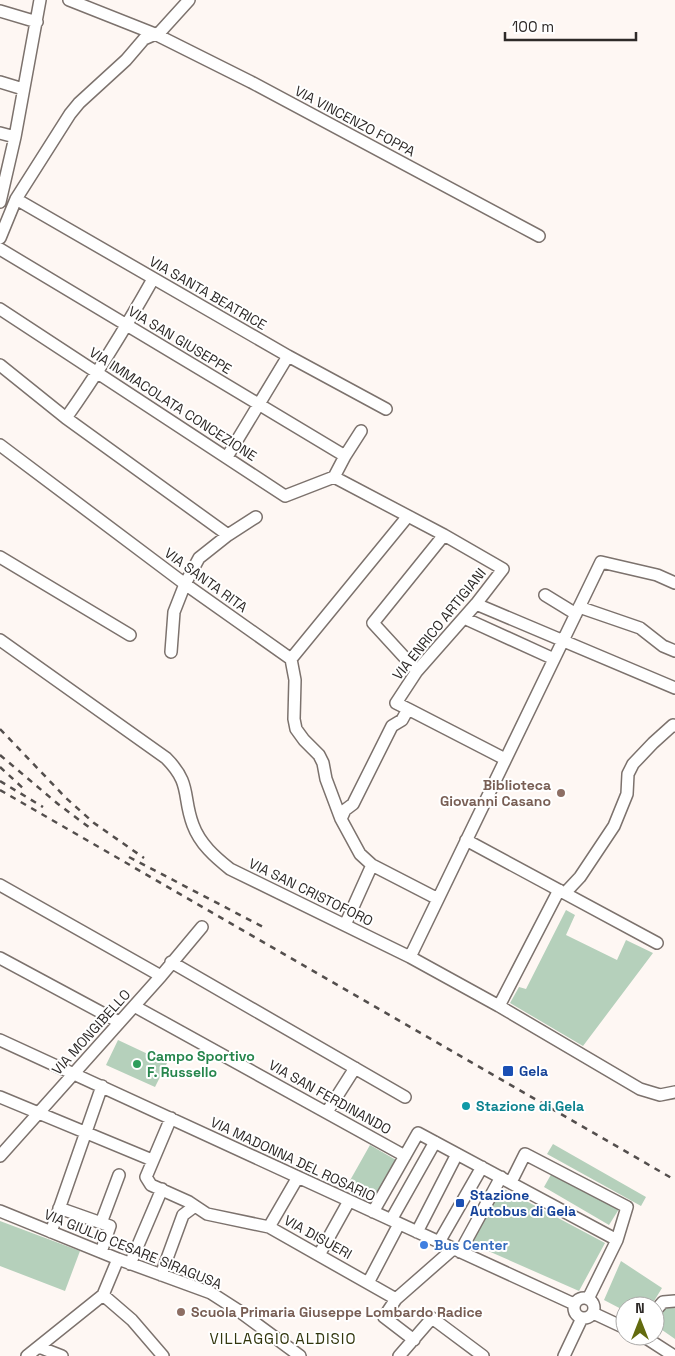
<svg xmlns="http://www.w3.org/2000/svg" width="675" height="1356" viewBox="0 0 675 1356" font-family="'Space Grotesk',sans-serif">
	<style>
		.green { fill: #b5d0bb }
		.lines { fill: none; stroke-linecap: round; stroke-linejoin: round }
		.minor-casing { stroke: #7c726d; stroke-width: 14 }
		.minor { stroke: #fff; stroke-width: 11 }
		.rail { stroke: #534e4c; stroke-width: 2.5; stroke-dasharray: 6 6; stroke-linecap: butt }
		.education-dot { fill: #8d6e63; stroke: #fff; stroke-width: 2 }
		.leisure-dot { fill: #2e9e5b; stroke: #fff; stroke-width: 2 }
		.transit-dot { fill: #1a4fb4; stroke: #fff; stroke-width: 2 }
		.culture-dot { fill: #0f9aa8; stroke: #fff; stroke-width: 2 }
		.shop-dot { fill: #3f7fe0; stroke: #fff; stroke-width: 2 }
		.labels { text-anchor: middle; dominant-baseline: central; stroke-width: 4; stroke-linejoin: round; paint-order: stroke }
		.street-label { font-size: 14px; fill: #2e2a28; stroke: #fff }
		.education-label { font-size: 14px; font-weight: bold; fill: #785e54; stroke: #fff; text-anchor: end }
		.leisure-label { font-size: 14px; font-weight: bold; fill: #27864d; stroke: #fff; text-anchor: start }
		.transit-label { font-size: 14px; font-weight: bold; fill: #164399; stroke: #fff; text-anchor: start }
		.culture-label { font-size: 14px; font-weight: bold; fill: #0d838f; stroke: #fff; text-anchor: start }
		.shop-label { font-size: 14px; font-weight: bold; fill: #366cbe; stroke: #fff; text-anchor: start }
		.neighbourhood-label { font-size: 15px; letter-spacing: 1px; fill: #32360d; stroke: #fff }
	</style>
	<rect width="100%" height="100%" fill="#fef7f3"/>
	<!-- green -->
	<path class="green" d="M566 910 575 915 566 935 617 960 626 940 653 953 583 1046 510 1003 519 987 526 989Z
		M118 1040 167 1063 155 1087 106 1065Z
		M553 1144 646 1197 641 1206 547 1154Z
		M370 1145 396 1160 375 1196 348 1184Z
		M553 1171 619 1209 609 1225 544 1187Z
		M500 1187 605 1243 579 1291 470 1243Z
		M0 1221 80 1251 65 1291 0 1266Z
		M621 1261 662 1288 651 1306H625V1311L604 1300Z
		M673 1306H675V1339L655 1325C655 1313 663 1309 673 1306Z"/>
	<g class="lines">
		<!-- minor casing -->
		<g class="minor-casing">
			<path id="minor" d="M69 0 155 34 251 82 539 236
				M0 11 37 22
				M0 82 23 89
				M0 133 15 137
				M16 199 288 356 386 409
				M0 202 15 137 40 0
				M0 238 16 199 70 114 79 103 126 60 144 39 160 32 189 0
				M0 249 345 456
				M0 309 285 496 334 477
				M0 365 66 418 228 535
				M66 418C98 373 126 327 153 279
				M0 445 185 584 291 659 295 680 294 719 296 729 304 740 319 755 323 763 326 779 341 819 360 854 372 865 438 899
				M227 457 288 356
				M0 557 130 635
				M545 595 576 614
				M476 604 675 688
				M579 607 640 628 663 646 675 651
				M464 618 554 659
				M0 640 166 758C192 784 182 796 193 825 200 844 215 857 230 869L410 957 499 1006 640 1089 660 1095 675 1092
				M171 652 174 612 185 584 199 558 228 535 256 517
				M291 659 408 516
				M417 671 373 623 444 535
				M408 709 505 759
				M341 819 345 810 353 804 392 726 402 720 408 709 396 703 417 671 476 604 503 569 444 535 334 477 345 456 361 431
				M466 840 657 943
				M0 885 161 976
				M565 893 580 877 614 826 627 794 628 774 633 764 653 743 673 725 675 726
				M345 925 372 865
				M410 957 601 562 657 575 675 583
				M0 958 119 1022
				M171 962 405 1097
				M134 1006 405 1156
				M499 1006 559 890
				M0 1040 574 1304
				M0 1097 152 1160
				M327 1112 355 1068
				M171 1118 146 1177 151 1185 189 1202 207 1214 269 1227 396 1299
				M0 1156 161 976 202 927
				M511 1182 525 1154 627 1207 617 1240 588 1299
				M59 1208 110 1226 101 1252
				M0 1211 118 1259 211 1293 239 1311 300 1356
				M373 1212 418 1133 617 1240
				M391 1220 435 1142
				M101 1223 119 1175
				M269 1227 298 1177
				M51 1232 102 1086
				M417 1232 457 1154
				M439 1242 482 1167
				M460 1252 501 1177
				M319 1255 349 1201
				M130 1264 162 1189
				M161 1275 183 1215 195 1206
				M368 1283 399 1224
				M103 1295 132 1320 163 1356
				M574 1308a10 10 0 1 1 20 0a10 10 0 1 1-20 0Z
				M655 1311 663 1302 675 1301
				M593 1313 625 1328
				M643 1336 674 1356
				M414 1340 384 1317 396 1299 453 1249
				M39 1347 62 1356
				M27 1356 103 1295 118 1259
				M399 1356 432 1318 483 1356
				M564 1356 582 1318"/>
		</g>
		<!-- minor -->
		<use href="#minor" class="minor"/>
		<!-- rail -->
		<path class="rail" d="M0 729 66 798 94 823 144 858
			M0 755 58 804 90 828
			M0 767 25 790
			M0 781 43 807
			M0 790 675 1180
			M129 857 265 928"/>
	</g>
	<!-- markers -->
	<g class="education-dot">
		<circle cx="561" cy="793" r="5"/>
		<circle cx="181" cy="1312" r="5"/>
	</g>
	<circle class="leisure-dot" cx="137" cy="1064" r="5"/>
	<g class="transit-dot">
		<rect x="502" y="1065" width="12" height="12" rx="2.5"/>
		<rect x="455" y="1198" width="10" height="10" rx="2.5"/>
	</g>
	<circle class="culture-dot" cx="466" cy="1106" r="5"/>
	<circle class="shop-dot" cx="424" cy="1245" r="5"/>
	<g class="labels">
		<!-- street labels -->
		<g class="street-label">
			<text transform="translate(355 121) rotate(28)">VIA VINCENZO FOPPA</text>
			<text transform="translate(208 293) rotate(30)">VIA SANTA BEATRICE</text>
			<text transform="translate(180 340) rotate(31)">VIA SAN GIUSEPPE</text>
			<text transform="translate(173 404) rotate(33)">VIA IMMACOLATA CONCEZIONE</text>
			<text transform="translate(206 580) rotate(36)">VIA SANTA RITA</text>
			<text transform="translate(439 624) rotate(-51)">VIA ENRICO ARTIGIANI</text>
			<text transform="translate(311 892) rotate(26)">VIA SAN CRISTOFORO</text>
			<text transform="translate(91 1032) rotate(-48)">VIA MONGIBELLO</text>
			<text transform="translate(330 1097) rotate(29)">VIA SAN FERDINANDO</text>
			<text transform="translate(293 1159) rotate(25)">VIA MADONNA DEL ROSARIO</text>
			<text transform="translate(318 1237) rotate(29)">VIA DISUERI</text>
			<text transform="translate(133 1249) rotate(22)">VIA GIULIO CESARE SIRAGUSA</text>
		</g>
		<!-- education labels -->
		<g class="education-label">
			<text x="551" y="785">Biblioteca<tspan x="551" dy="16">Giovanni Casano</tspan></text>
			<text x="191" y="1312" text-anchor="start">Scuola Primaria Giuseppe Lombardo Radice</text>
		</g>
		<!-- leisure labels -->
		<g class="leisure-label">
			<text x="147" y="1056">Campo Sportivo<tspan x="147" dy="16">F. Russello</tspan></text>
		</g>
		<!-- transit labels -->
		<g class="transit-label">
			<text x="519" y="1071">Gela</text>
			<text x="470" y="1195">Stazione<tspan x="470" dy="16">Autobus di Gela</tspan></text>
		</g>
		<!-- culture labels -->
		<g class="culture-label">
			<text x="476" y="1106">Stazione di Gela</text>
		</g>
		<!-- shop labels -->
		<g class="shop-label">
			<text x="434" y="1245">Bus Center</text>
		</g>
		<!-- neighbourhood labels -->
		<g class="neighbourhood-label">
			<text x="283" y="1338">VILLAGGIO ALDISIO</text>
		</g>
	</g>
	<!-- north arrow -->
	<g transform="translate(640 1321)"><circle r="24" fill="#ffffff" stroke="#abaaa9"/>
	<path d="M0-4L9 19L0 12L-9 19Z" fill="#636b0f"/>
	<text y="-8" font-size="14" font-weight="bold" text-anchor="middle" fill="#2e2a28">N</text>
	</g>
	<!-- scale -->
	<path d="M505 32v8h131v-8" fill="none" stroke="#2e2a28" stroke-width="2.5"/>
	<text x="512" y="32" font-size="15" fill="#2e2a28" stroke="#ffffff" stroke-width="4" paint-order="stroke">100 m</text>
</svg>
